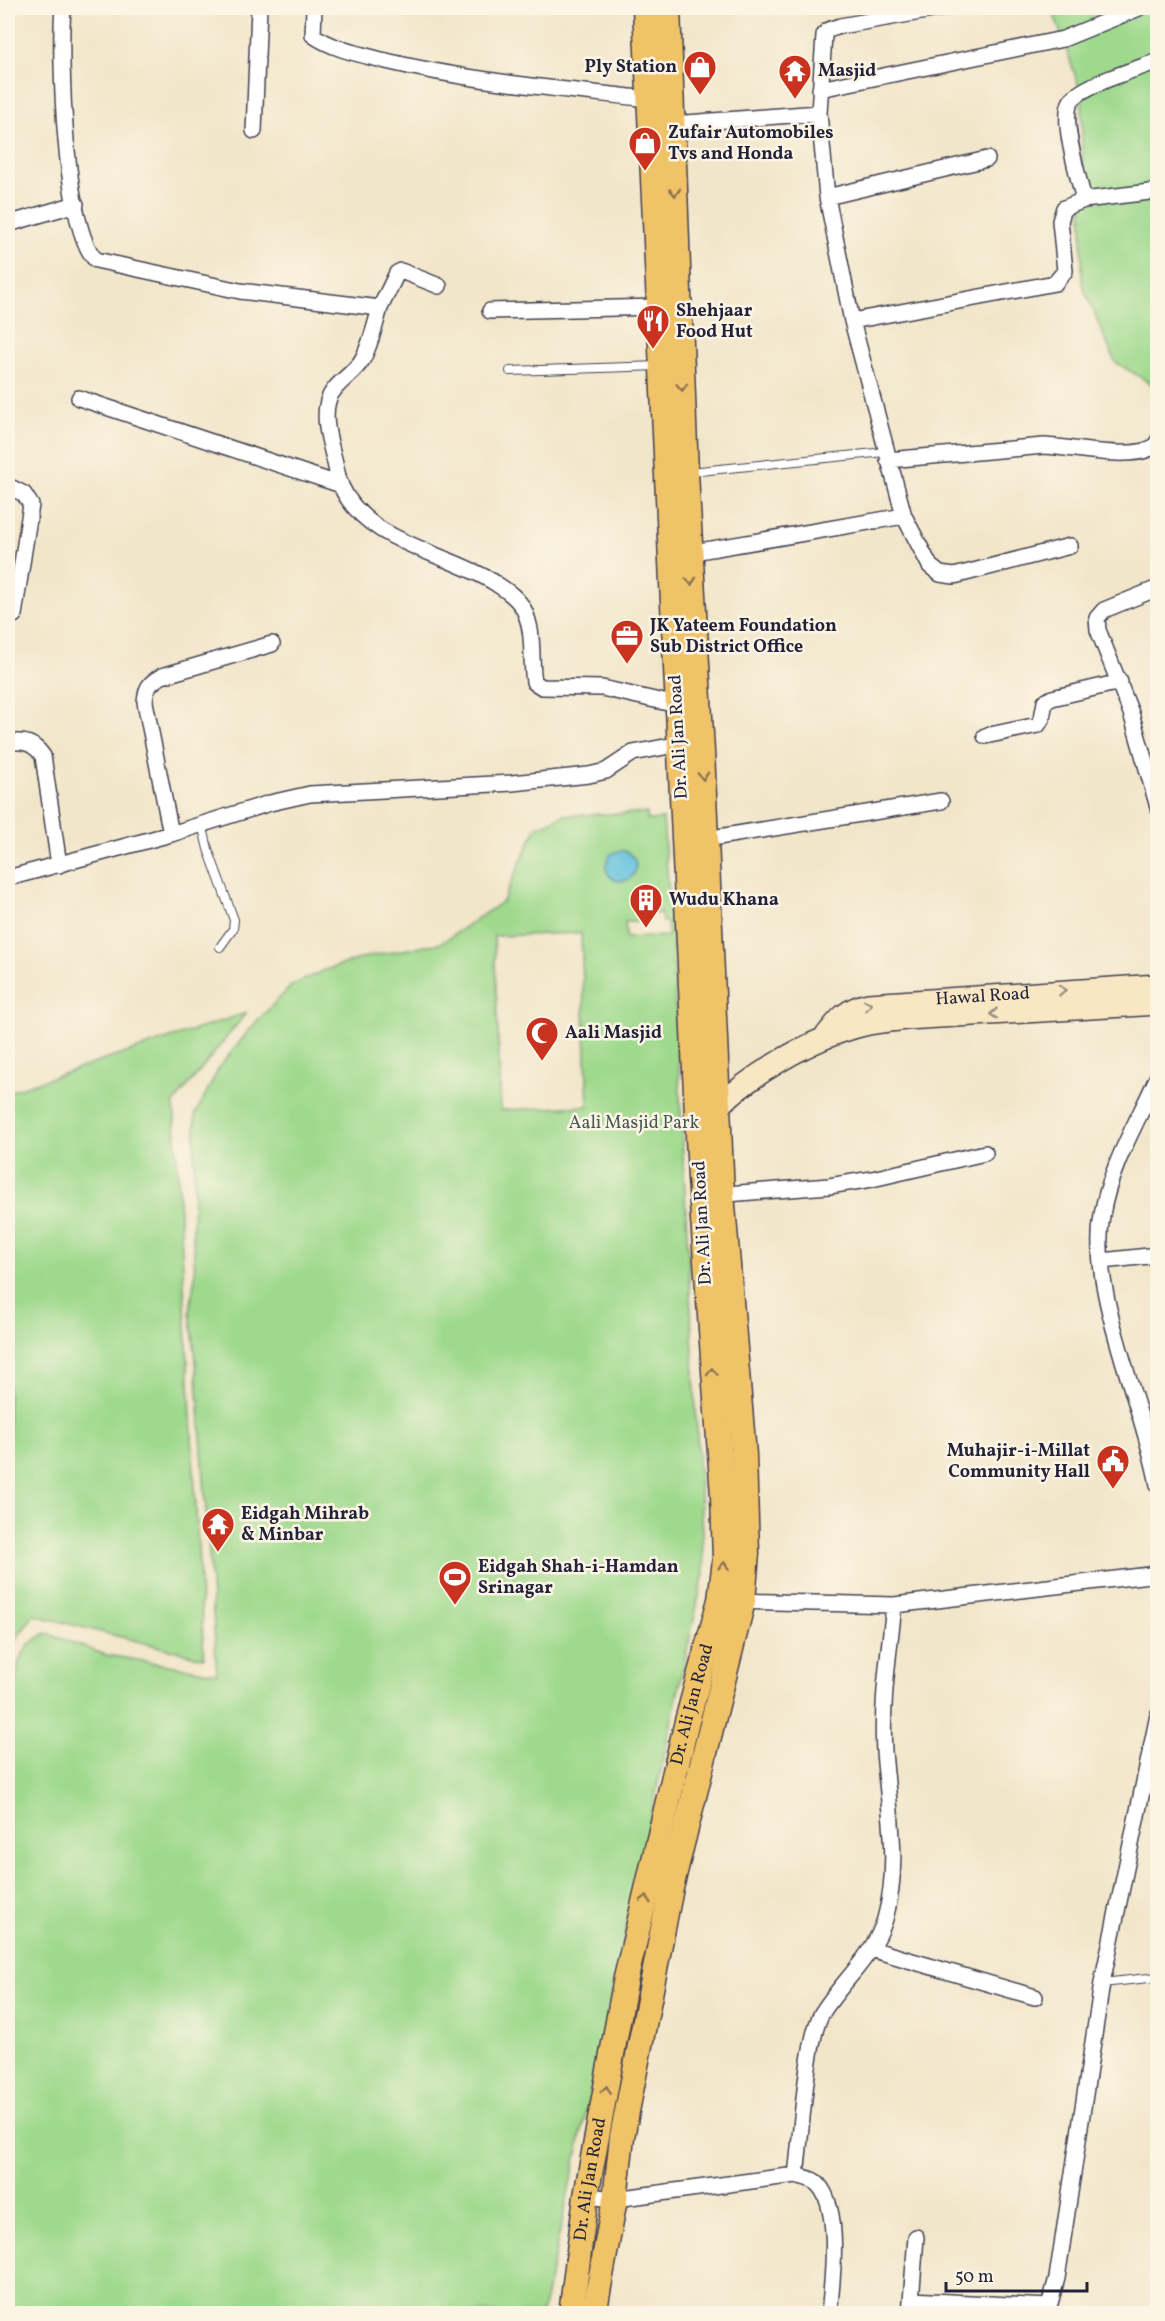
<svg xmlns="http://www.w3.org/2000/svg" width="1165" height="2321" viewBox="0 0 1165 2321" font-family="Vollkorn,serif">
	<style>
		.green { fill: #9fd98d; stroke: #607e64; stroke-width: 1.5; fill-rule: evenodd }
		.water { fill: #61c1df; stroke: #42728d; stroke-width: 1.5 }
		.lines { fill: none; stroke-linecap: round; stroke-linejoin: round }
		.lane-casing { stroke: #413f50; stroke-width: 10 }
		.street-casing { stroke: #413f50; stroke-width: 18 }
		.secondary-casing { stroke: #413f50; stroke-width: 24 }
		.primary-casing { stroke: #413f50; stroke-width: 27 }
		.lane { stroke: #fff; stroke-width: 8 }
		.street { stroke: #fff; stroke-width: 15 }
		.secondary { stroke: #f9e7c3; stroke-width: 21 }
		.primary { stroke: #f1c369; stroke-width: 24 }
		.oneway { stroke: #8a7252 }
		.oneway2 { stroke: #988e86 }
		.labels { text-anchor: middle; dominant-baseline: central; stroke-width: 5; stroke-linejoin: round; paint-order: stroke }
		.poi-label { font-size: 18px; font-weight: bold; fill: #22223b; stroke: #fcf5e5; text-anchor: start }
		.street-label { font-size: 18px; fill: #22223b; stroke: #fcf5e5 }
		.park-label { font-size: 18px; fill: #485954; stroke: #fcf5e5 }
	</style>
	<rect width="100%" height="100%" fill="#fcf5e5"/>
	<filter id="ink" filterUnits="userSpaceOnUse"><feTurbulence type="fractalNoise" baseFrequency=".0167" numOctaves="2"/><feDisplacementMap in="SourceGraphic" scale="12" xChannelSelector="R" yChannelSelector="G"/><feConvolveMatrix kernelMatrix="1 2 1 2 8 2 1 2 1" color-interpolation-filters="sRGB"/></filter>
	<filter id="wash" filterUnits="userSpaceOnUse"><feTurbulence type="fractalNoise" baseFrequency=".008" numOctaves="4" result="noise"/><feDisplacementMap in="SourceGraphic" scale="24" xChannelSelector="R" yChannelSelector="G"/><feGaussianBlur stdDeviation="1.35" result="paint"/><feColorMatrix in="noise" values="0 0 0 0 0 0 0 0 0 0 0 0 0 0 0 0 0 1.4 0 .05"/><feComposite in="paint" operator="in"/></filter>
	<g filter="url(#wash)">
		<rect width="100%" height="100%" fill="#f2e6ca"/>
		<!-- green -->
		<path class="green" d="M1052 8H1157V387L1115 362 1082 284V95Z
			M647 813V820L663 819 672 936 704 1573 542 2313 8 2314V1725L19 1661 29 1644 46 1633 106 1655 217 1673 196 1361 190 1311 195 1275 193 1238 195 1115 220 1066 256 1022 292 985 325 970 366 957 441 943 503 901 536 828 564 815ZM624 851 634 874 627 880 617 881 609 875ZM661 913 662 922H667L668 936 626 938 625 922H648L647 914ZM581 933 588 1106 501 1110 494 936Z
			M246 1013 174 1103 204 1658 34 1615 15 1640 8 1674V1092Z"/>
		<!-- water -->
		<path class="water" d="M606 866a15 15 0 1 1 30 0a15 15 0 1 1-30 0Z"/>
	</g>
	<g filter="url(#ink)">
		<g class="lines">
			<!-- lane casing -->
			<g class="lane-casing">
				<path id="lane" d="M510 371 659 366
					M690 472 885 452
					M202 824 208 849 234 920 233 929 220 947
					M1102 1983 1158 1977"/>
			</g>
			<!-- street casing -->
			<g class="street-casing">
				<path id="street" d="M63 8C59 55 64 229 96 260L240 291 380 308 397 273 401 271 439 286
					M314 8 313 35C332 49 363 55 386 61 473 82 561 89 649 99
					M944 8 840 26 828 30 824 35 819 113 827 197 852 321 904 516 930 566 940 574 954 576 1070 546
					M820 89 1063 39 1139 8
					M673 124 819 113
					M254 131 259 8
					M827 197 987 159
					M1084 200C1079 179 1060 119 1071 101 1081 85 1138 69 1158 61
					M8 224 76 204
					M380 308C375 325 371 344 362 360 353 375 333 384 328 401 323 418 329 439 333 455 336 465 337 476 341 486 367 544 445 551 495 583 506 590 518 598 524 610 535 633 530 658 534 682L542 687 602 688 677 705
					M490 311 658 307
					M852 321 1055 283 1065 271 1060 221 1064 208 1084 200 1158 191
					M79 398 341 485
					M888 460 1044 446C1067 446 1147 465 1158 441
					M8 486 24 494 31 505 14 615
					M682 554 904 516
					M1158 588 1104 610 1097 618 1098 630 1131 713 1158 807
					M985 736 1038 725 1042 718 1045 702 1052 698 1120 682
					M8 742C24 741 33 742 43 756L59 865
					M171 834 145 702C146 688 149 683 162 676L272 644
					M706 839 941 801
					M8 878 171 834 270 803 310 794 512 783 589 775 606 771 633 753 680 744
					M1158 1076C1138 1121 1110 1166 1102 1215 1088 1291 1144 1406 1158 1485
					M715 1195 829 1186 872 1179 985 1153
					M1102 1261 1158 1255
					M736 1601 894 1605 1158 1574
					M871 1949 1035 1997
					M796 2175C801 2139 806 2040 822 2013 842 1981 874 1956 885 1919 901 1863 888 1807 884 1751 881 1702 889 1653 894 1605
					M586 2196 615 2199 796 2175C801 2177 809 2178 814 2181 843 2201 832 2283 829 2314
					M911 2300 1049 2307
					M910 2314 916 2237
					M1047 2314 1057 2278 1102 1983 1158 1715"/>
			</g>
			<!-- secondary casing -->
			<g class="secondary-casing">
				<g id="secondary">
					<path id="s1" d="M824 1038C838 1020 845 1009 868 1004L1158 985"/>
					<path d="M708 1115C750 1076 807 1039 864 1025 877 1022 892 1021 906 1019L1158 1004"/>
				</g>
			</g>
			<!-- primary casing -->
			<g class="primary-casing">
				<g id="primary">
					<path id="s2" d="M571 2314 586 2196 626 1978 687 1721 720 1600 725 1560 723 1495 700 1178 645 8"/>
					<path d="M594 2314 615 2199 622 2137 671 1888 743 1601 747 1553 744 1455 722 1194 702 751 686 473 668 8"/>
				</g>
			</g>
			<!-- lane -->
			<use href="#lane" class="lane"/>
			<!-- street -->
			<use href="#street" class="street"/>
			<!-- secondary -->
			<use href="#secondary" class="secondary"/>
			<!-- primary -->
			<use href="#primary" class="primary"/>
		</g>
		<!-- one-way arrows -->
		<defs><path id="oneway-chevron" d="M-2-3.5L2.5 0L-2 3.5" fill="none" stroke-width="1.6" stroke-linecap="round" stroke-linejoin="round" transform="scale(1.5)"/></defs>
		<g class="oneway">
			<use href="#oneway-chevron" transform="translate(675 192) rotate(88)"/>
			<use href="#oneway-chevron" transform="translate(682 387) rotate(87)"/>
			<use href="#oneway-chevron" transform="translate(691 581) rotate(86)"/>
			<use href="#oneway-chevron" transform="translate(703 776) rotate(88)"/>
			<use href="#oneway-chevron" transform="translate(712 1372) rotate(-94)"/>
			<use href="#oneway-chevron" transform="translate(724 1566) rotate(-84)"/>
			<use href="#oneway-chevron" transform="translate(646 1899) rotate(-76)"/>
			<use href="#oneway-chevron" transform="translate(606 2090) rotate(-80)"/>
		</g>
		<g class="oneway2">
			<use href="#oneway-chevron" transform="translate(1062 990) rotate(-3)"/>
			<use href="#oneway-chevron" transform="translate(868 1005) rotate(-8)"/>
			<use href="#oneway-chevron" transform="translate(994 1014) rotate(176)"/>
		</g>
	</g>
	<!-- icons -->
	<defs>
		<g id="shop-pin" transform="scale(1.725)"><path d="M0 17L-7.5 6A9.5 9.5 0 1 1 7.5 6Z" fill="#c8321e" stroke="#fcf5e5"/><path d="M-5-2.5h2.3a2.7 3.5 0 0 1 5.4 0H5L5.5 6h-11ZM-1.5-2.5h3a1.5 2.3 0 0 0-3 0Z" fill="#fff"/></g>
		<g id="temple-pin" transform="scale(1.725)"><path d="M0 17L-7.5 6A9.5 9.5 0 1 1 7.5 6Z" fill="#c8321e" stroke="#fcf5e5"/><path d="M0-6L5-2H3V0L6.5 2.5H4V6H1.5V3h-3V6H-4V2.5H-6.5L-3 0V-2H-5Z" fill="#fff"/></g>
		<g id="restaurant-pin" transform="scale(1.725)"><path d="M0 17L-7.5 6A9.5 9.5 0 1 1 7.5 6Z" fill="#c8321e" stroke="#fcf5e5"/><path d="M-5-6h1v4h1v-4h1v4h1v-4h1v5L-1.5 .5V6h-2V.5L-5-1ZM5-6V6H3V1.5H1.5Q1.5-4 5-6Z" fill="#fff"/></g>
		<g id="office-pin" transform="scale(1.725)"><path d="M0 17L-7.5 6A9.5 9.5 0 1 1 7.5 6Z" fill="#c8321e" stroke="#fcf5e5"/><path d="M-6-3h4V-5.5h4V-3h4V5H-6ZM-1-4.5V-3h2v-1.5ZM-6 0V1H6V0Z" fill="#fff"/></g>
		<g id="building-pin" transform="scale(1.725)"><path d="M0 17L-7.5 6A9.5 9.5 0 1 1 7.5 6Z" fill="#c8321e" stroke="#fcf5e5"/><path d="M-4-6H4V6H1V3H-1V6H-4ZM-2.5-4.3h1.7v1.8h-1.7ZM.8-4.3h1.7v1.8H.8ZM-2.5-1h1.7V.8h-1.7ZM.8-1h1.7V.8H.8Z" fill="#fff"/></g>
		<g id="mosque-pin" transform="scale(1.725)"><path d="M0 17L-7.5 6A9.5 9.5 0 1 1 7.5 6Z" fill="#c8321e" stroke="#fcf5e5"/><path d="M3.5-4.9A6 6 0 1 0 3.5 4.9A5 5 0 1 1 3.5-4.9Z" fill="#fff"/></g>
		<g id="civic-pin" transform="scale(1.725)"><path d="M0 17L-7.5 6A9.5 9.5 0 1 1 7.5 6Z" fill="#c8321e" stroke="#fcf5e5"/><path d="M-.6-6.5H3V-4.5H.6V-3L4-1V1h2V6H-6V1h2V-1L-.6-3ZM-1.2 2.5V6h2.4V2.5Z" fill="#fff"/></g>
		<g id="stadium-pin" transform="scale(1.725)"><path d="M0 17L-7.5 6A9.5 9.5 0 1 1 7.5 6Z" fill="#c8321e" stroke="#fcf5e5"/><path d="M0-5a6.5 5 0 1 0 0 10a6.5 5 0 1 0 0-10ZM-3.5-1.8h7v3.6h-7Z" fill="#fff"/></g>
	</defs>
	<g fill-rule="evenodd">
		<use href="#shop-pin" x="700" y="67"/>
		<use href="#temple-pin" x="795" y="71"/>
		<use href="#shop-pin" x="645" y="143"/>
		<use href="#restaurant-pin" x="653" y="321"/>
		<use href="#office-pin" x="627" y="636"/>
		<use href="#building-pin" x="646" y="900"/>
		<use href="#mosque-pin" x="542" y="1033"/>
		<use href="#civic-pin" x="1113" y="1461"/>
		<use href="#temple-pin" x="218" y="1524"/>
		<use href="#stadium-pin" x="455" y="1577"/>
	</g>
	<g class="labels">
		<!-- poi labels -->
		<g class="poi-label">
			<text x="677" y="67" text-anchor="end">Ply Station</text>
			<text x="818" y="71">Masjid</text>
			<text x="668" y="133">Zufair Automobiles<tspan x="668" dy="21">Tvs and Honda</tspan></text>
			<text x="676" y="311">Shehjaar<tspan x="676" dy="21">Food Hut</tspan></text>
			<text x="650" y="626">JK Yateem Foundation<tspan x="650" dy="21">Sub District Office</tspan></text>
			<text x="669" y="900">Wudu Khana</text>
			<text x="565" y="1033">Aali Masjid</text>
			<text x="1090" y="1451" text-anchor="end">Muhajir-i-Millat<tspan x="1090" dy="21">Community Hall</tspan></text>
			<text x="241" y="1514">Eidgah Mihrab<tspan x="241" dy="21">&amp; Minbar</tspan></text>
			<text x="478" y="1567">Eidgah Shah-i-Hamdan<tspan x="478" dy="21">Srinagar</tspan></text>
		</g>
		<!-- street labels -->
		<g class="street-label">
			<text transform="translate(679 737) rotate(-93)">Dr. Ali Jan Road</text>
			<text stroke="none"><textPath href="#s1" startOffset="172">Hawal Road</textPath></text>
			<text transform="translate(703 1223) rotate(-93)">Dr. Ali Jan Road</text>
			<text stroke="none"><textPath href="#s2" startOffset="622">Dr. Ali Jan Road</textPath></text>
			<text stroke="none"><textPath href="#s2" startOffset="136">Dr. Ali Jan Road</textPath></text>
		</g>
		<!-- park labels -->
		<g class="park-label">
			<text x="634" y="1123">Aali Masjid Park</text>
		</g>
	</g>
	<!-- margin -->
	<rect width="1165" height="2321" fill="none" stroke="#fcf5e5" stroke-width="30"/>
	<!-- scale -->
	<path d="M946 2282v9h141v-9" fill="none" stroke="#22223b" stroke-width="3"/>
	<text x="955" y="2282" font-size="18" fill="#22223b" stroke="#fcf5e5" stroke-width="4.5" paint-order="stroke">50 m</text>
</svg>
